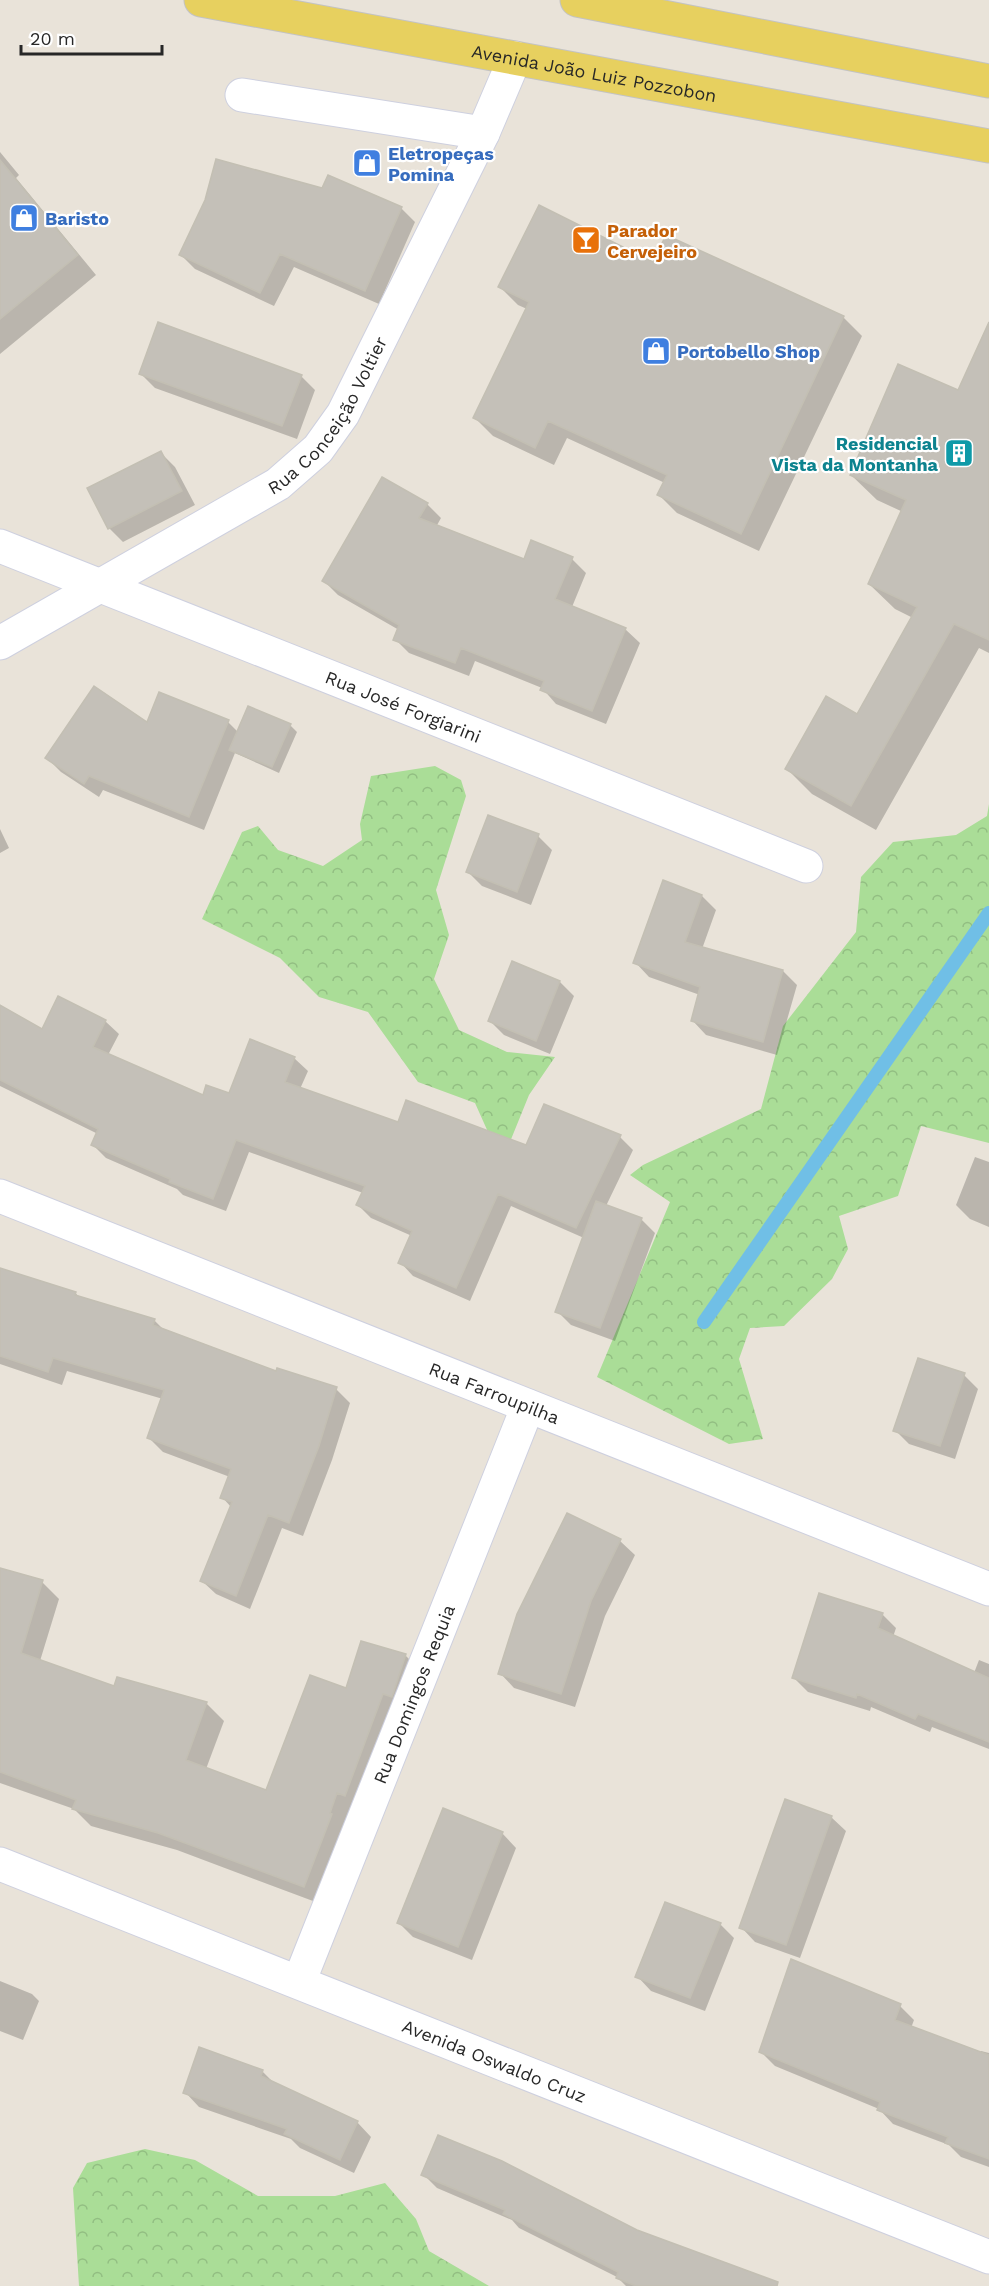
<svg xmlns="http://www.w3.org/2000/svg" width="989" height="2286" viewBox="0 0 989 2286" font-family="'Work Sans',sans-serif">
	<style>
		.forest { fill: url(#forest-crowns) }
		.shadow { fill: #0003 }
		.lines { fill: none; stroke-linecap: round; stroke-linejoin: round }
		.stream { stroke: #70bfe6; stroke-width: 14 }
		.building { fill: #c4c0b8; stroke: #c3bfb3; stroke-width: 1.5 }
		.minor-casing { stroke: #ced0df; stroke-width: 35 }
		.tertiary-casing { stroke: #ced0df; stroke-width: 35 }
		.primary-casing { stroke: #c3c3c3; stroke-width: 35 }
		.minor { stroke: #fff; stroke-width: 33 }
		.tertiary { stroke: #fff; stroke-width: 33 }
		.primary { stroke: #e7d05f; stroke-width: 33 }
		.labels { text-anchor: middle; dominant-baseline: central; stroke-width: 4.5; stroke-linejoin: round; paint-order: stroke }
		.street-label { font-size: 18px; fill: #272727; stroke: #fff }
		.shop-label { font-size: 18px; font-weight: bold; fill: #366cbe; stroke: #fff; text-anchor: start }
		.food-label { font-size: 18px; font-weight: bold; fill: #c56008; stroke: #fff; text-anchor: start }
		.culture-label { font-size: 18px; font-weight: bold; fill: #0d838f; stroke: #fff; text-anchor: end }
	</style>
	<defs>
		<pattern id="forest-crowns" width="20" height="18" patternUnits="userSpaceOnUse" patternTransform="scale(1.5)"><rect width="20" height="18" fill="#aadd97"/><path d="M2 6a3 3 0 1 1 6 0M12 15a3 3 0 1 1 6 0" fill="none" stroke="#92be82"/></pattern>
	</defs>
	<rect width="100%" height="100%" fill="#e9e3d9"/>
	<!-- forest -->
	<path class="forest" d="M435 766 461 780 466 796 436 890 449 935 434 979 459 1030 507 1052 555 1057 529 1095 492 1186 488 1132 475 1103 418 1082 368 1012 319 997 280 958 202 919 242 832 258 826 278 850 323 866 362 840 360 824 371 776Z
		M989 804V1143L921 1126 898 1196 839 1216 848 1249 832 1279 784 1326 750 1328 739 1359 763 1439 729 1444 597 1377 670 1202 630 1175 643 1165 761 1109 783 1026 856 932 861 877 893 842 956 835 987 816Z
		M145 2149 195 2160 258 2196H335L385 2183 416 2219 429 2251 489 2286H79L73 2188 87 2163Z"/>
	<!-- shadow -->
	<path class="shadow" d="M0 152 19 175 16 178 96 275 0 354Z
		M323 190 401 208 415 222 379 304 294 267 274 306 195 269 181 255Z
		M666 237 844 318 862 336 759 551 677 513 659 495 665 483 567 438 554 465 493 436 475 418 527 309 518 305 499 286 654 264Z
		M989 326V653L979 648 876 830 812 794 787 769 858 716 913 618 895 609 869 584 903 512 877 500 851 475 958 392Z
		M141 374 301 376 315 390 297 439 155 388Z
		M161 453 175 467 195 505 123 542 109 528Z
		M427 504 441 518 436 527 524 561 572 559 586 573 572 607 625 629 640 643 606 724 556 704 542 688 475 661 469 676 409 653 395 639 399 630 338 595 324 581Z
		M228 722 238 732 290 725 297 732 279 773 235 753 204 830 103 790 99 797 61 772 47 758 148 724Z
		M0 829 9 848 0 853Z
		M538 836 552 850 531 905 482 886 468 872Z
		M702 896 716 910 702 949 783 971 797 985 777 1055 706 1035 692 1020 700 995 649 977 635 962Z
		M560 982 574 996 550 1054 504 1035 490 1021Z
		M0 1006 42 1031 105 1021 119 1034 108 1055 203 1097 230 1095 294 1058 308 1071 300 1089 399 1124 527 1147 620 1137 633 1150 606 1206 641 1219 655 1233 615 1341 571 1325 557 1311 584 1238 511 1206 470 1301 413 1276 400 1262 412 1236 371 1218 358 1205 363 1193 249 1152 226 1211 183 1195 177 1189 106 1158 93 1145 98 1134 0 1086Z
		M975 1157 989 1162V1227L970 1219 956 1205Z
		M0 1270 75 1293 81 1298 154 1320 166 1332 277 1373 336 1389 350 1403 332 1460 303 1536 282 1528 250 1609 216 1594 202 1581 231 1507 222 1497 230 1477 163 1452 149 1438 163 1399 67 1371 62 1385 0 1364Z
		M964 1375 978 1389 955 1459 909 1444 895 1430Z
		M568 1515 620 1541 635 1555 605 1616 575 1707 514 1688 500 1673Z
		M0 1569 42 1582 59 1599 40 1661 115 1688 118 1679 207 1704 224 1721 206 1769 267 1792 347 1690 405 1655 422 1672 321 1904 177 1850 91 1826 74 1809 0 1783Z
		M882 1614 896 1628 893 1637 974 1673 979 1660 989 1664V1749L932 1727 930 1732 871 1707 870 1711 808 1692 794 1678Z
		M831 1817 846 1831 800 1958 755 1942 741 1927Z
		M502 1833 516 1848 472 1960 413 1937 399 1923Z
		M720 1924 734 1938 705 2011 651 1991 637 1976Z
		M0 1981 32 1994 39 2001 23 2040 0 2031Z
		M900 2006 914 2020 911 2028 980 2053 981 2051 989 2053V2167L961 2157 949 2145 893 2124 879 2109 775 2066 761 2052Z
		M262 2071 275 2084 357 2122 371 2137 354 2173 300 2148 291 2139 199 2107 185 2092Z
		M423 2174 726 2286H626L617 2277 519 2228 512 2220 437 2188Z"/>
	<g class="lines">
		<!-- stream -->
		<path class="stream" d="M704 1322 989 913"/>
	</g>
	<!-- building -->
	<path class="building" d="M216 159 322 188 328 175 402 207 365 291 280 254 260 293 179 255 205 200Z
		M0 160 78 255 0 319Z
		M539 205 653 262 666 235 844 316 741 534 657 495 667 475 548 421 535 448 473 418 529 302 498 287Z
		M158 322 302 375 282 426 139 374Z
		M989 322V640L954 624 851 806 785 769 826 696 857 714 917 607 868 584 906 500 850 475 898 364 958 390Z
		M161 451 182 491 108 529 87 488Z
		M382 477 428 503 419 518 524 559 531 540 573 557 555 599 626 628 592 711 540 690 544 681 461 648 455 663 393 640 399 625 322 581Z
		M94 686 147 722 159 692 229 720 189 817 89 776 84 784 45 758Z
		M248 706 291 724 272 767 229 750Z
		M488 815 539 834 517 892 466 872Z
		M663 880 702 895 685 942 783 970 763 1042 691 1021 700 987 633 963Z
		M512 961 560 981 536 1041 488 1021Z
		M58 996 106 1020 93 1047 203 1095 206 1085 229 1093 250 1039 295 1057 285 1082 398 1122 406 1100 526 1145 544 1104 621 1135 576 1228 498 1194 456 1288 398 1263 412 1231 356 1205 365 1186 236 1140 213 1199 169 1182 170 1179 91 1145 98 1129 0 1080V1005L42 1029Z
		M596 1201 642 1218 600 1328 555 1312Z
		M0 1268 76 1292 75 1295 155 1319 153 1325 276 1371 277 1368 337 1387 319 1446 289 1523 268 1515 236 1596 200 1581 232 1502 220 1498 231 1469 147 1438 164 1390 53 1358 48 1372 0 1356Z
		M918 1358 965 1373 940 1446 893 1431Z
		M567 1513 621 1539 591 1601 561 1694 498 1674 517 1614Z
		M0 1568 43 1580 21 1653 114 1686 117 1677 207 1702 186 1760 266 1790 310 1675 346 1688 361 1641 406 1654 392 1697 383 1694 345 1796 337 1793 330 1813 332 1814 304 1887 158 1833 72 1809 76 1800 0 1772Z
		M819 1593 883 1613 878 1628 989 1678V1742L918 1714 915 1719 857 1694 856 1698 792 1678Z
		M785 1799 832 1816 786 1945 739 1928Z
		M443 1808 503 1832 458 1947 397 1923Z
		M665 1902 721 1923 690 1998 635 1977Z
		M791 1959 901 2004 895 2020 989 2055V2159L945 2143 948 2137 877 2110 880 2102 759 2052Z
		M199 2047 263 2070 261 2076 358 2121 340 2160 284 2134 287 2129 183 2093Z
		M438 2135 502 2161 637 2230 778 2282 777 2286H636L616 2278 618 2272 503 2214 505 2210 421 2175Z"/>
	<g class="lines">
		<!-- minor casing -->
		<g class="minor-casing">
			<g id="minor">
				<path d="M242 95 483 133"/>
				<path id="s1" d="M0 546 806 866"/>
				<path id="s2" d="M0 643 278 484 318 449 343 414 483 133 515 58"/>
				<path id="s3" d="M0 1196 989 1589"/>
				<path id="s4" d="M299 1982 528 1406"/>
			</g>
		</g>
		<!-- tertiary casing -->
		<g class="tertiary-casing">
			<g id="tertiary">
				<path id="s5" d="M0 1864 989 2257"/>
			</g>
		</g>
		<!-- primary casing -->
		<g class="primary-casing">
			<g id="primary">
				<path id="s6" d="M201 0 989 146"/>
				<path d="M577 0 989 81"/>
			</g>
		</g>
		<!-- minor -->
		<use href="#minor" class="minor"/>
		<!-- tertiary -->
		<use href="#tertiary" class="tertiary"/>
		<!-- primary -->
		<use href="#primary" class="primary"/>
	</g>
	<!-- icons -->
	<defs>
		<g id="shop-square" transform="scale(1.5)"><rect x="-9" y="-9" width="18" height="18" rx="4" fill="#3f7fe0" stroke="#fff"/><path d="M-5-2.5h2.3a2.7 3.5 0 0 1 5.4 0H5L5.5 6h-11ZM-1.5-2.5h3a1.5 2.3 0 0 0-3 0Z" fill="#fff"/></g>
		<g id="bar-square" transform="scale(1.5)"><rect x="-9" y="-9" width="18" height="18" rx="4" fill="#e8710a" stroke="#fff"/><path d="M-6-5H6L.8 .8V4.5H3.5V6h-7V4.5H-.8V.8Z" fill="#fff"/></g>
		<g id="building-square" transform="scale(1.5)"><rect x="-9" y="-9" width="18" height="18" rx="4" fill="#0f9aa8" stroke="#fff"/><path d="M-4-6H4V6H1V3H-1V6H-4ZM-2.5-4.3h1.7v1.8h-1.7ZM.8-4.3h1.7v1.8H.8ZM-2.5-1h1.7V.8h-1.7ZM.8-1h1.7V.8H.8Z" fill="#fff"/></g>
	</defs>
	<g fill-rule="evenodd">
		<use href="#shop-square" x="367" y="163"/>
		<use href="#shop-square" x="24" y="218"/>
		<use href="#bar-square" x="586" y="240"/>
		<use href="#shop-square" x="656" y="351"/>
		<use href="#building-square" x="959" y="453"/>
	</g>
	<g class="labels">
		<!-- street labels -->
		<g class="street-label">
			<text stroke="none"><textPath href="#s6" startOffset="400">Avenida João Luiz Pozzobon</textPath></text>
			<text stroke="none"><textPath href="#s2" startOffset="406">Rua Conceição Voltier</textPath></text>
			<text stroke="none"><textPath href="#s1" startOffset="434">Rua José Forgiarini</textPath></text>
			<text stroke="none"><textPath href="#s3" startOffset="532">Rua Farroupilha</textPath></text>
			<text stroke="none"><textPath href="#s4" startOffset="310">Rua Domingos Requia</textPath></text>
			<text stroke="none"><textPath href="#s5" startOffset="532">Avenida Oswaldo Cruz</textPath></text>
		</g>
		<!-- shop labels -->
		<g class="shop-label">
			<text x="388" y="153">Eletropeças<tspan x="388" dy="21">Pomina</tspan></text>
			<text x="45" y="218">Baristo</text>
			<text x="677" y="351">Portobello Shop</text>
		</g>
		<!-- food labels -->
		<g class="food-label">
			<text x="607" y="230">Parador<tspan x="607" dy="21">Cervejeiro</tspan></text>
		</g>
		<!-- culture labels -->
		<g class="culture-label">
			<text x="938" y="443">Residencial<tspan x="938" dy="21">Vista da Montanha</tspan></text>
		</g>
	</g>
	<!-- scale -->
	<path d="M21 45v9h141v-9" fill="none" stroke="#272727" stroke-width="3"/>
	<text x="30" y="45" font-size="18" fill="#272727" stroke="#ffffff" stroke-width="4.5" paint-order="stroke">20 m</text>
</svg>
